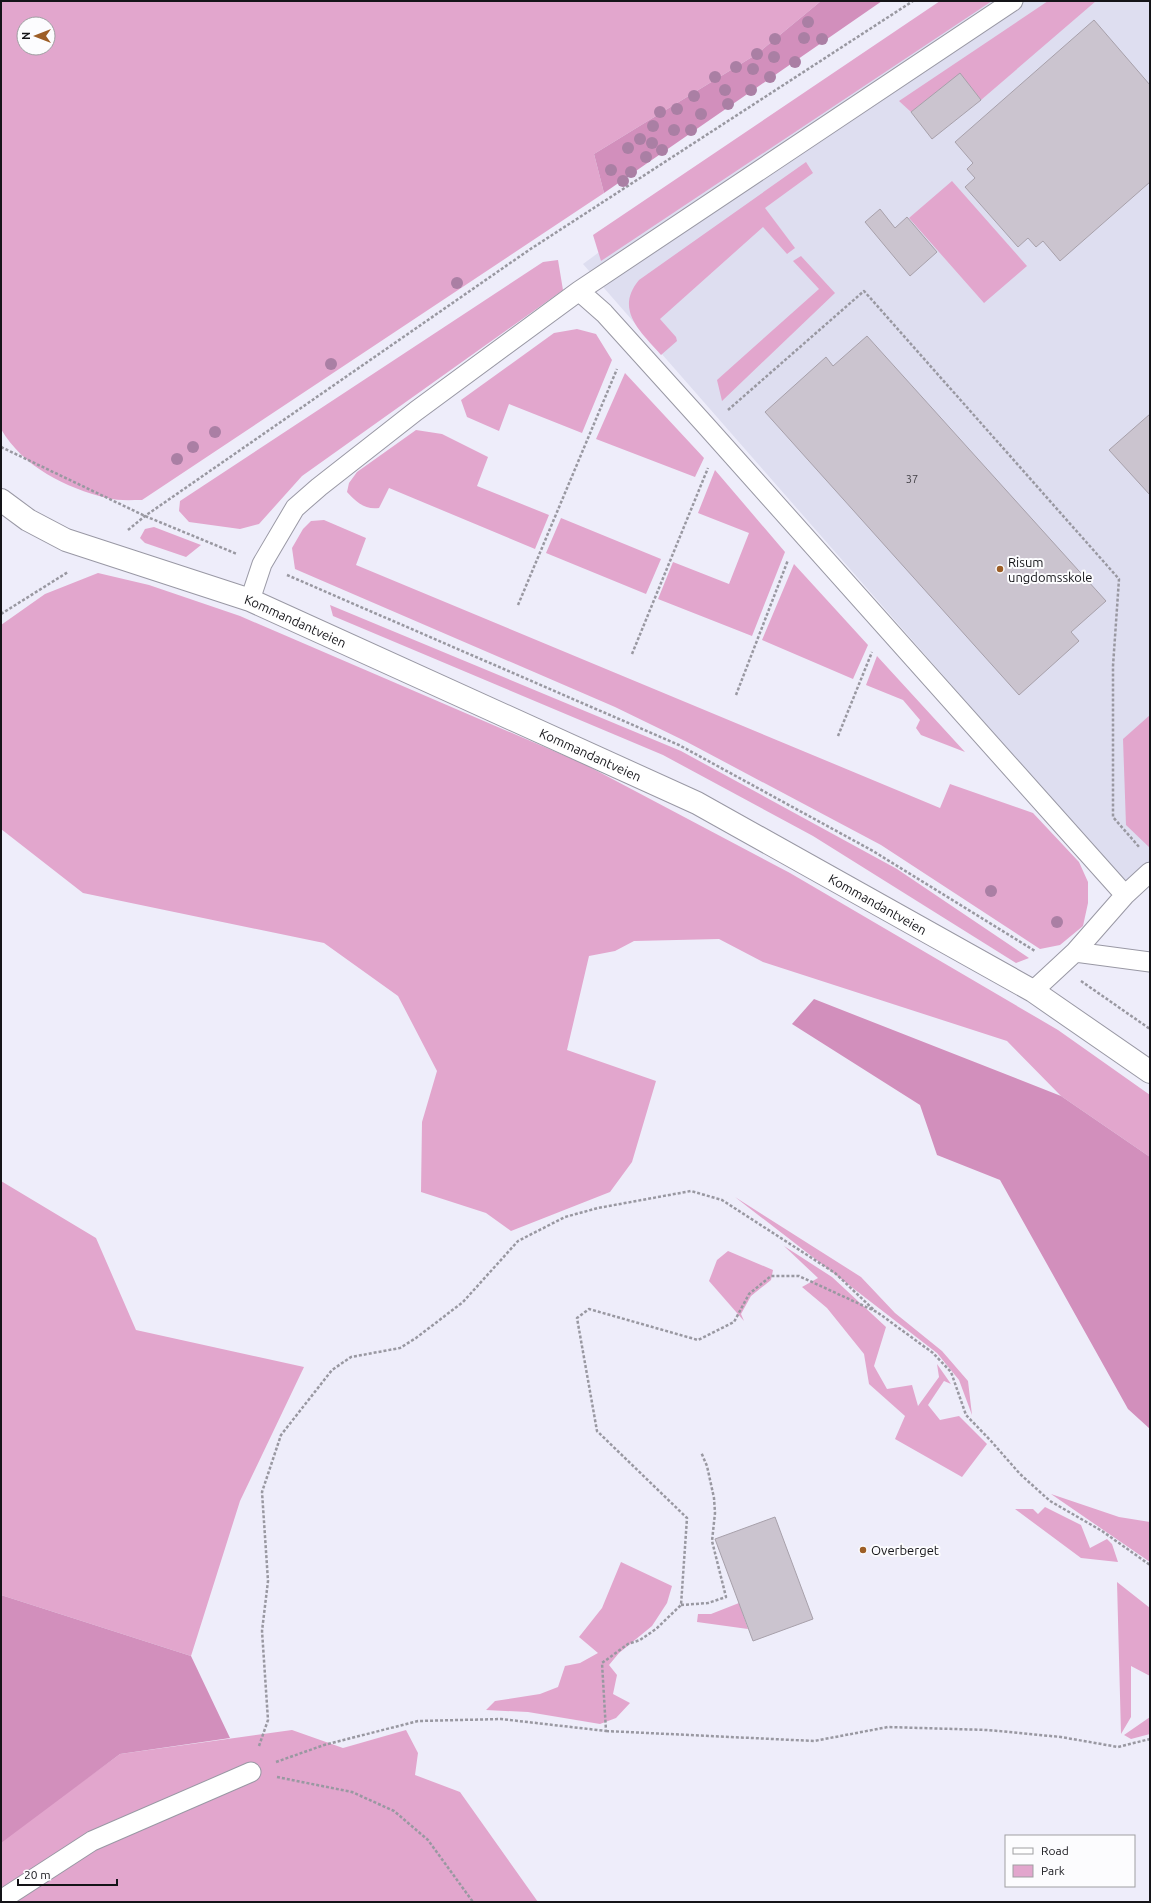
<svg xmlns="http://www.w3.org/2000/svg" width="1151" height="1903" viewBox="0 0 1151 1903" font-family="Ubuntu,sans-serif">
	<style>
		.built { fill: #dedef0 }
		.green { fill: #e2a6cd; fill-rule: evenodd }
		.forest { fill: #d28fbc }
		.building { fill: #cbc4cf; stroke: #a7a0aa }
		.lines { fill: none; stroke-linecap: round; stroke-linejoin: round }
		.lane-casing { stroke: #9998a4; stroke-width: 21 }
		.street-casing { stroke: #9998a4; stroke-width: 24 }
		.path { stroke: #9998a1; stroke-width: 2.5; stroke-dasharray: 3 2; stroke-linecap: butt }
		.lane { stroke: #fff; stroke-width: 19 }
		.street { stroke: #fff; stroke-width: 22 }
		.tree { fill: #aa7fa4 }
		.poi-dot { fill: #9d5e26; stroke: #fcfcfe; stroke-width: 1.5 }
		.labels { text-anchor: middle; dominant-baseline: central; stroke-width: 4; stroke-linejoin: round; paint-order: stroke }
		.number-label { font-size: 11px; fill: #424046 }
		.poi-label { font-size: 13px; fill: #141418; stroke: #fcfcfe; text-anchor: start }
		.street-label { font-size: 13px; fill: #141418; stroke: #fcfcfe }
	</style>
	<rect width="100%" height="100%" fill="#eeedfa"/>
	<!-- built -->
	<path class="built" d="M941 1H1150V875L1131 890 583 264Z"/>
	<!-- green -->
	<path class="green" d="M1 1H821L757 54 594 154 604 193 142 500C131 500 118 501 107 498 66 488 23 467 1 429ZM24 24H48V48H24Z
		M940 1H992L601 261 593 235Z
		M1048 1H1096L981 100 960 74 911 112 899 101Z
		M806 162 813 173 765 208 795 248 787 254 763 227 660 319 676 337 677 341 661 355C641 332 614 310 639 280Z
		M952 181 1027 266 984 303 909 218Z
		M801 256 835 293 722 401 717 380 819 289 793 261Z
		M558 260 563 290 302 476 259 524 240 529 189 522 179 511 180 501 543 262Z
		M577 329 596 334 612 360 582 433 509 404 499 431 467 417 461 400 554 333Z
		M625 373 704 458 695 477 596 439Z
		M416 430 442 434 488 457 477 486 549 515 535 549 389 488 379 508C365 510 356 502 347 492L349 483 357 472Z
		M715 470 785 552 752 636 658 599 673 562 729 584 749 533 698 513Z
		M561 518 661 559 646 594 546 553Z
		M324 520 366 538 356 565 940 808 950 784 1033 813 1079 862 1088 882V903L1083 926 1060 945 1040 949 881 845 687 742 615 707 295 569 292 548 303 529 311 521Z
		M154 527 201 545 186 557 145 543 140 538 145 529Z
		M794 564 868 645 853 679 762 640Z
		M98 573 149 585 240 616 584 764 790 873 1058 1030 1150 1095V1157L1061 1096 1007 1041 763 962 719 939 634 941 615 951 589 956 567 1050 656 1081 632 1162 610 1192 511 1231 486 1213 421 1192 422 1122 437 1071 398 996 324 943 83 893 1 829V625L45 594Z
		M330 605 681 751 897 869 1029 958 1016 963 813 836 663 755 333 616Z
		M877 656 965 752 921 735 916 728 920 720 903 700 866 685Z
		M1150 715V848L1126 825 1123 739Z
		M1 1181 96 1238 136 1330 304 1367 240 1501 191 1656 1 1595Z
		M735 1197 861 1277 895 1313 942 1351 968 1381 972 1415 959 1380 937 1353Z
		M784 1246 832 1277 886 1327 874 1366 887 1389 912 1385 918 1406 939 1377 937 1364 951 1384 944 1381 928 1405 940 1420 959 1416 987 1444 962 1477 895 1439 905 1416 869 1384 864 1354 827 1308 802 1287 818 1278Z
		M728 1251 773 1270 771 1280 751 1296 741 1314 744 1321 709 1281 717 1260Z
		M1051 1494 1119 1517 1150 1522V1562Z
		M1045 1507 1081 1525 1090 1548 1107 1539 1112 1544 1118 1562 1081 1558 1015 1509H1033L1038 1514Z
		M621 1562 672 1586 667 1603 652 1626 619 1653 609 1665 617 1675 613 1694 630 1703 616 1718 600 1724 528 1712 486 1710 495 1701 540 1694 558 1687 565 1666 580 1663 598 1653 579 1637 602 1608Z
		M1117 1582 1150 1608V1676L1131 1666V1717L1121 1734Z
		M739 1603 748 1629 697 1622 698 1614H711Z
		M1150 1717V1734L1131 1739 1124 1735Z
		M292 1730 343 1748 406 1730 418 1753 415 1775 460 1792 538 1902H1V1841L120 1754Z"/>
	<!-- forest -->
	<path class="forest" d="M821 1H882L604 193 594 154 757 54Z
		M814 999 1061 1096 1150 1157V1429L1128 1409 1000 1180 937 1155 920 1105 792 1024Z
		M1 1595 191 1656 230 1738 120 1754 1 1843Z"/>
	<!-- building -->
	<path class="building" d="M1094 20 1150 85V182L1060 261 1043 241 1036 247 1028 238 1018 247 965 187 975 178 967 169 973 163 955 142Z
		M960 73 981 100 932 139 911 112Z
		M880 209 895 228 907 217 937 252 910 276 865 222Z
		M867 336 1106 601 1071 632 1079 641 1019 695 765 412 826 357 833 366Z
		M1150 414V495L1109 450Z
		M775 1517 813 1619 753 1641 715 1539Z"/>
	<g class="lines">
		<!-- lane casing -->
		<g class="lane-casing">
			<path id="lane" d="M579 291 604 313 708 428 1125 895
				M250 600 262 564 295 508 319 487 416 411 579 291 1013 1
				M1075 952 1150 962
				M1033 991 1075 952 1125 895 1150 872
				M1 1900 92 1841 251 1772"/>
		</g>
		<!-- street casing -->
		<g class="street-casing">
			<g id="street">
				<path id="s1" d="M1 500 28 520 66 540 250 600 697 803 1033 991 1150 1072"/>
			</g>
		</g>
		<!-- path -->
		<path class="path" d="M728 410 864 291 1119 579 1113 666V817L1140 848
			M1 447 145 516 237 554
			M128 530 145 516 529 250 913 1
			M287 575 679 745 873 851 1035 951
			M518 605 617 369
			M1 614 68 572
			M632 654 708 468
			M736 695 788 560
			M838 736 872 652
			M1081 981 1150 1029
			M681 1605 708 1603 726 1597 712 1541 715 1513 714 1498 707 1466 701 1452
			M606 1731 814 1741 888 1727 988 1730 1061 1737 1118 1747 1150 1739
			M259 1746 268 1720 262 1631 268 1581 262 1492 281 1435 332 1370 351 1357 400 1348 416 1338 463 1302 518 1241 565 1217 598 1208 691 1191 722 1200 835 1273 875 1311
			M276 1762 324 1745 418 1721 501 1719 606 1731 602 1663 628 1644 640 1640 656 1629 681 1605 687 1518 597 1431 577 1318 589 1309 698 1340 734 1322 749 1294 771 1276H799L877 1312 933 1353 951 1372 966 1415 991 1441 1020 1474 1050 1501 1102 1531 1150 1565
			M277 1777 352 1792 394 1811 428 1840 473 1902"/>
		<!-- lane -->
		<use href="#lane" class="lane"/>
		<!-- street -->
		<use href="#street" class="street"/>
	</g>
	<!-- trees -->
	<g class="tree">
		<circle cx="808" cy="22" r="6"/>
		<circle cx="804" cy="38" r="6"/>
		<circle cx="775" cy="39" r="6"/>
		<circle cx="822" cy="39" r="6"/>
		<circle cx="757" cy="54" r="6"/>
		<circle cx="774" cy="57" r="6"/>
		<circle cx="795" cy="62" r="6"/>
		<circle cx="736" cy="67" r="6"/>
		<circle cx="753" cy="69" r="6"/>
		<circle cx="715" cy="77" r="6"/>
		<circle cx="770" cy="77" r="6"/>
		<circle cx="725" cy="90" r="6"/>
		<circle cx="751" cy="90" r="6"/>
		<circle cx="694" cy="96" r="6"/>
		<circle cx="728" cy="104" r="6"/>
		<circle cx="677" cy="109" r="6"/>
		<circle cx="660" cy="112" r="6"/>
		<circle cx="701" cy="114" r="6"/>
		<circle cx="653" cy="126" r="6"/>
		<circle cx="674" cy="130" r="6"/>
		<circle cx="691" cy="130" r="6"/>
		<circle cx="640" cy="139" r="6"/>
		<circle cx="652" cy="143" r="6"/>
		<circle cx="628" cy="148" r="6"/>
		<circle cx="662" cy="150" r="6"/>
		<circle cx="646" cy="157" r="6"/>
		<circle cx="611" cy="170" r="6"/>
		<circle cx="631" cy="172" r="6"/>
		<circle cx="623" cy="181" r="6"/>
		<circle cx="457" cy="283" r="6"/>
		<circle cx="331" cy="364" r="6"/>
		<circle cx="215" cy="432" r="6"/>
		<circle cx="193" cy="447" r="6"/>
		<circle cx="177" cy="459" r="6"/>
		<circle cx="991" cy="891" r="6"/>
		<circle cx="1057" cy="922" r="6"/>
	</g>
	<!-- markers -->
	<g class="poi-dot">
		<circle cx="1000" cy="569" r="4"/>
		<circle cx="863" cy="1550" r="4"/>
	</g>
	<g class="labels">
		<!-- number labels -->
		<g class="number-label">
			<text x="912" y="479">37</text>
		</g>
		<!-- poi labels -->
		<g class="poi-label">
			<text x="1008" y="562">Risum<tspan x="1008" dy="15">ungdomsskole</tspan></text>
			<text x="871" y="1550">Overberget</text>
		</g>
		<!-- street labels -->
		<g class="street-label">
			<text stroke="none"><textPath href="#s1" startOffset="320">Kommandantveien</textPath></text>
			<text stroke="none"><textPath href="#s1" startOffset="644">Kommandantveien</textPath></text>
			<text stroke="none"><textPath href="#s1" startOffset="968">Kommandantveien</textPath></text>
		</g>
	</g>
	<!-- border -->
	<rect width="1151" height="1903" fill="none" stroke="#141418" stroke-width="4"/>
	<!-- legend -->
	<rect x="1005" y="1835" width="130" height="52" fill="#fcfcfe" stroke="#9f9fa2"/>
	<rect x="1013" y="1848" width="20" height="6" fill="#ffffff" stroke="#9f9fa2"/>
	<text x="1041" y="1855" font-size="12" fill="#141418">Road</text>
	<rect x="1013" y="1865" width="20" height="12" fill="#e2a6cd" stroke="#9f9fa2"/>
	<text x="1041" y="1875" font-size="12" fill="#141418">Park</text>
	<!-- north arrow -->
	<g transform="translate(36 36) rotate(270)"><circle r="19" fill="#fcfcfe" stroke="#9f9fa2"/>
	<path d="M0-3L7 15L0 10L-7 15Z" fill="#9d5e26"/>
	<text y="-6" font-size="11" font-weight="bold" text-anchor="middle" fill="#141418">N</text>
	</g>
	<!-- scale -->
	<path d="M18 1879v6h99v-6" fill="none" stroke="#141418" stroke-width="2"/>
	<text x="24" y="1879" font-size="12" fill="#141418" stroke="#fcfcfe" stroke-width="3" paint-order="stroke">20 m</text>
</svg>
